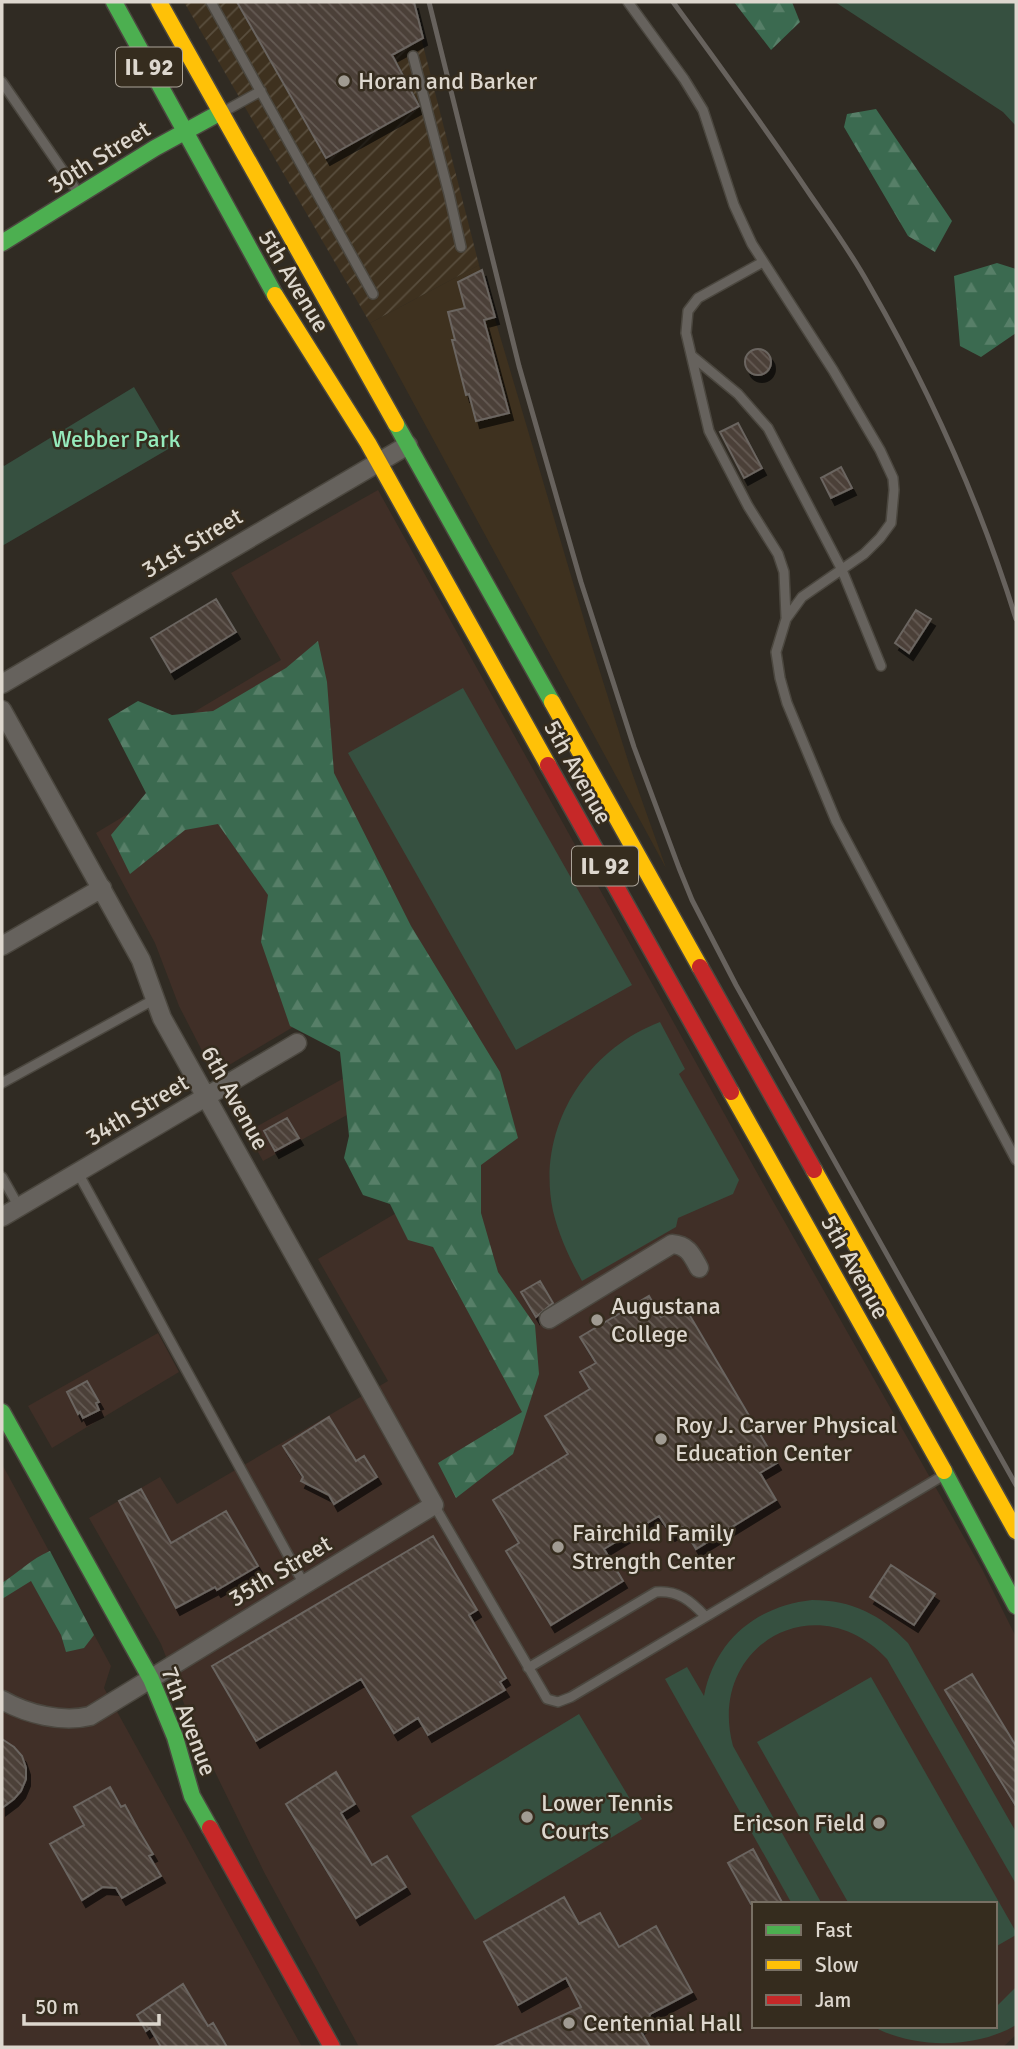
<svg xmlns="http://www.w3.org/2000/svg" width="1018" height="2049" viewBox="0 0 1018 2049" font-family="Signika,sans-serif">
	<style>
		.built { fill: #3e311f }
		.industrial { fill: url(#industrial-furrows) }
		.education { fill: #402f27; fill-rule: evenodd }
		.forest { fill: url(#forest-firs) }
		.park { fill: #365040 }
		.building { fill: url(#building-back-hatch); stroke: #6b6560; stroke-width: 2; filter: url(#shadow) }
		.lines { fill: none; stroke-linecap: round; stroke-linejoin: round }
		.lane-casing { stroke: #4b473f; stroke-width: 12 }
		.street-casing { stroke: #4b473f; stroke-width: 21 }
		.fast-casing { stroke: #4b473f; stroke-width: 19 }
		.slow-casing { stroke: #4b473f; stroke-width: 19 }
		.jam-casing { stroke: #4b473f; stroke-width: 19 }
		.lane { stroke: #66625d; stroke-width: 9 }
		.street { stroke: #66625d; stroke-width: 18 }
		.fast { stroke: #4caf50; stroke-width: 16 }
		.slow { stroke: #ffc107; stroke-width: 16 }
		.jam { stroke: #c62828; stroke-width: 16 }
		.rail { stroke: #67625d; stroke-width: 5 }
		.poi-dot { fill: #a09b92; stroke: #352c1e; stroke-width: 2.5 }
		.labels { text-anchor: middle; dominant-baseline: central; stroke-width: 5; stroke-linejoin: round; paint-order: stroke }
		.shield { fill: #352c1e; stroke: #aba499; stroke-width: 2 }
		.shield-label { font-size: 23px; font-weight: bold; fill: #ddd7ce }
		.poi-label { font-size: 24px; fill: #ddd7ce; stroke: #352c1e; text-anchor: start }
		.street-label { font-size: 24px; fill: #ddd7ce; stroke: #352c1e }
		.park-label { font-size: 24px; fill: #96ebbc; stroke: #352c1e }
	</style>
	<defs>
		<pattern id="industrial-furrows" width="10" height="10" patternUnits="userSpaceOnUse" patternTransform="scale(1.75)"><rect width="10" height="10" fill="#3e311f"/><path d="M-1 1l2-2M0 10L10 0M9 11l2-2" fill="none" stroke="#594e3e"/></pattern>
		<pattern id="forest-firs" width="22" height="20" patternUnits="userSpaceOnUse" patternTransform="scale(1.75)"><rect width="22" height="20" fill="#3b6a50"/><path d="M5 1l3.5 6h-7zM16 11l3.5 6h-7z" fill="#577f68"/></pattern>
		<pattern id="building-back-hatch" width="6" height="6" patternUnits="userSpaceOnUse" patternTransform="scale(1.75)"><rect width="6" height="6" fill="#4c4039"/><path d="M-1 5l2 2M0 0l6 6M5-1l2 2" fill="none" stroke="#655b54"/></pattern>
		<filter id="shadow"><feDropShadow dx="4" dy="7" stdDeviation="0" flood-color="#0009"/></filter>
	</defs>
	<rect width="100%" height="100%" fill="#302b23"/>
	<!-- built -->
	<path class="built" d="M479 265 590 640 630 767 666 868 370 323Z"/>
	<!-- industrial -->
	<path class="industrial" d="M184 2H412L479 265 370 323Z"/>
	<!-- education -->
	<path class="education" d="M378 490 770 1196 982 1569 1016 1637V2035L1003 2047H359L264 1872 193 1727 161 1644 89 1518 160 1477 177 1504 388 1381 318 1259 449 1182 398 1087 263 1161 247 1132 382 1057 347 995 214 1074 179 1006 155 943 96 833 179 783 152 737 281 660 231 573ZM754 1904H995V2026H754Z
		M158 1333 179 1372 52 1448 28 1406Z
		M2 1464 111 1666 104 1688 302 2047H2Z"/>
	<!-- forest -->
	<path class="forest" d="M734 2H792L800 22 771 50Z
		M876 109 952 221 935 252 908 236 844 127 847 114Z
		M997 263 1016 269V333L981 357 960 346 954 276Z
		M318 641 327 682 334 773 411 926 500 1072 518 1138 481 1165V1213L498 1272 535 1325 539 1374 513 1454 456 1498 438 1463 522 1412 433 1247 408 1240 390 1204 363 1195 344 1158 349 1136 340 1052 290 1026 261 942 268 895 218 824 185 830 130 874 111 835 146 793 108 719 138 701 172 715 213 711 286 668Z
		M50 1551 94 1635 84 1648 66 1652 61 1635 31 1581 2 1599V1583C19 1572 31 1559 50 1551Z"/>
	<!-- park -->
	<path class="park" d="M835 2H1016V126L1003 112Z
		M134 387 170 448 2 546V464L4 466Z
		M463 688 632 985 516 1050 348 753Z
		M660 1022 685 1069 679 1074 739 1180 733 1194 678 1218 676 1227 582 1281C570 1259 559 1236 553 1211 536 1130 584 1051 660 1022Z
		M812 1600C852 1600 881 1615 908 1643L1016 1832V1884L887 1659C816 1583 706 1646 733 1746L822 1904H792L665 1679 687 1667 704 1696C715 1640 757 1606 812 1600Z
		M871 1677 1016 1932V1935L995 1947V1904H849L757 1742Z
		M579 1714 642 1819 475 1920 411 1816Z
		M1016 1987V2025C976 2049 913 2049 872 2026H995V2008Z"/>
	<!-- building -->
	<path class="building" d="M237 2H414L423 38 392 55 419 106 326 158Z
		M482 270 495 317 484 320 509 413 476 421 469 394 466 395 452 340H455L448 312 465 308 458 282Z
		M745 362a13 13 0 1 1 26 0a13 13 0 1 1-26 0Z
		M738 423 762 468 744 478 720 432Z
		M841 467 852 488 831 498 821 478Z
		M216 599 236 632 171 672 151 638Z
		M916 610 931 619 909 653 895 643Z
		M287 1118 299 1138 275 1151 264 1131Z
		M540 1281 553 1303 536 1317 521 1292Z
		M649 1296 661 1317 683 1304 777 1463 760 1473 776 1500 696 1549 683 1527 671 1534 659 1516 604 1549 623 1581 551 1625 506 1551 519 1543 493 1500 568 1454 545 1416 590 1389 580 1372 596 1363 580 1337Z
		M87 1381 99 1402 96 1403 99 1410 83 1418 80 1412 78 1414 67 1392Z
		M329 1417 356 1461 364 1456 377 1477 334 1504 329 1495 301 1481 303 1477 283 1446Z
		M141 1489 171 1543 226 1511 258 1566 217 1590 215 1587 176 1608 119 1501Z
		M433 1536 477 1610 469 1615 506 1678 500 1682 505 1690 428 1735 418 1718 394 1733 361 1679 256 1741 212 1666Z
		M891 1565 935 1594 914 1625 870 1597Z
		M972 1674 1016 1746V1806L945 1690Z
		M2 1739 14 1747 22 1756 26 1768V1779L21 1791 14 1799 2 1808Z
		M336 1772 355 1804 341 1813 372 1865 387 1856 406 1887 356 1918 286 1804Z
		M110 1787 121 1807 125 1805 138 1829 153 1854 149 1856 161 1876 122 1898 116 1888 103 1887 82 1900 50 1844 84 1825 74 1807Z
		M753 1849 783 1904H751L728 1863Z
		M564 1897 579 1924 600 1913 619 1947 656 1926 692 1992 650 2014 649 2020 639 2028 650 2047H494L581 2007 566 1978 518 2005 484 1942Z
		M183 1984 208 2026 213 2023 227 2047H161L150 2028 146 2031 137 2015Z"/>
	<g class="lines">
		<!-- lane casing -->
		<g class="lane-casing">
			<path id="lane" d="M211 2 373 294
				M628 2 684 79 703 110 734 205 752 244 833 370 880 450 893 478 894 490 891 523 880 538 864 554 802 597 786 619 776 652 780 678 787 703 836 821 1016 1160
				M413 56 449 194 461 247
				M2 82 79 194
				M223 112 261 91
				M763 262 698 298 688 311 686 333 709 431 748 506 778 554 784 572 786 617
				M692 356 738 394 768 428 842 570 881 666
				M2 1083 155 999
				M78 1173 305 1586
				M2 1177 19 1207
				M434 1505 547 1699 558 1702 571 1697 944 1475
				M528 1668 656 1592C678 1590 691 1601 705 1616"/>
		</g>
		<!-- street casing -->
		<g class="street-casing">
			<path id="street" d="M2 684 408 445
				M2 710 141 960 162 1018 434 1505 90 1716C62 1723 27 1714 2 1700
				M2 946 102 888
				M2 1217 297 1043
				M549 1319 672 1244C688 1245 692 1255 699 1268"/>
		</g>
		<!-- fast casing -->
		<g class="fast-casing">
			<path id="fast" d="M114 2 275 295
				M2 243 155 148 221 112
				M396 424 552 702
				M2 1412 151 1679 175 1737 192 1796 210 1828
				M944 1471 1016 1606"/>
		</g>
		<!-- slow casing -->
		<g class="slow-casing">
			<path id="slow" d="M159 2 396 424
				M275 295 368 443 548 765
				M552 702 700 967
				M731 1092 944 1471
				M814 1170 1016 1531"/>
		</g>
		<!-- jam casing -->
		<g class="jam-casing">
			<path id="jam" d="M548 765 731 1092
				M700 967 814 1170
				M210 1828 332 2047"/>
		</g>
		<!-- lane -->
		<use href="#lane" class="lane"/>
		<!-- street -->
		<use href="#street" class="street"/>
		<!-- fast -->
		<use href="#fast" class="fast"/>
		<!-- slow -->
		<use href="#slow" class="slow"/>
		<!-- jam -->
		<use href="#jam" class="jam"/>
		<!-- rail -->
		<path class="rail" d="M429 2 519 366 581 582 634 747 679 868 692 900 736 985 1016 1485
			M673 2C720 66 767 130 811 196 831 225 852 254 869 285 930 391 980 503 1016 619"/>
	</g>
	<!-- markers -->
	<g class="poi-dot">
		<circle cx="344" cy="81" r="7"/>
		<circle cx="597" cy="1320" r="7"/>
		<circle cx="661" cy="1439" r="7"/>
		<circle cx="558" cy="1547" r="7"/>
		<circle cx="527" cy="1817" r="7"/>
		<circle cx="879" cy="1823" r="7"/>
		<circle cx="569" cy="2023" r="7"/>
	</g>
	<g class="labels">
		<!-- shield labels -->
		<g class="shield">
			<rect x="116" y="47.5" width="66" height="39" rx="5"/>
			<rect x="572" y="846.5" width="66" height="39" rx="5"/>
		</g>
		<g class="shield-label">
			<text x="149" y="67">IL 92</text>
			<text x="605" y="866">IL 92</text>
		</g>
		<!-- poi labels -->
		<g class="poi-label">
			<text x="358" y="81">Horan and Barker</text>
			<text x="611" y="1306">Augustana<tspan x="611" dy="28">College</tspan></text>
			<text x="675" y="1425">Roy J. Carver Physical<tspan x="675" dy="28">Education Center</tspan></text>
			<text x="572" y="1533">Fairchild Family<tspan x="572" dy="28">Strength Center</tspan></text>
			<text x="541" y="1803">Lower Tennis<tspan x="541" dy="28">Courts</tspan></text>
			<text x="865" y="1823" text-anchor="end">Ericson Field</text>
			<text x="583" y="2023">Centennial Hall</text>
		</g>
		<!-- street labels -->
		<g class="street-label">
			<text transform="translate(99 157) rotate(-32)">30th Street</text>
			<text transform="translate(294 281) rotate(59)">5th Avenue</text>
			<text transform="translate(192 543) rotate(-31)">31st Street</text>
			<text transform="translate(578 772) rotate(61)">5th Avenue</text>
			<text transform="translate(235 1098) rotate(61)">6th Avenue</text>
			<text transform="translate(137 1110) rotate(-31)">34th Street</text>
			<text transform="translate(855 1267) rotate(61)">5th Avenue</text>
			<text transform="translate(280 1571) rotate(-31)">35th Street</text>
			<text transform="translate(189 1721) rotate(69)">7th Avenue</text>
		</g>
		<!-- park labels -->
		<g class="park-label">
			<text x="116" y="439">Webber Park</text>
		</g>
	</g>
	<!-- border -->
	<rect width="1018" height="2049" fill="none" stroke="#ddd7ce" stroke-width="7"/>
	<!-- legend -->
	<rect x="752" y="1902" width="245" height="126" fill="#352c1e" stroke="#787064" stroke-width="2"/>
	<rect x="766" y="1925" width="35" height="10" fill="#4caf50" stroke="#787064" stroke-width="2"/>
	<text x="815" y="1937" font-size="21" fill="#ddd7ce">Fast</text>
	<rect x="766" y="1960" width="35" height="10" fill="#ffc107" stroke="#787064" stroke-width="2"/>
	<text x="815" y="1972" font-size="21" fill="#ddd7ce">Slow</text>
	<rect x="766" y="1995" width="35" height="10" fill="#c62828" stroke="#787064" stroke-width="2"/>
	<text x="815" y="2007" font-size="21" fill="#ddd7ce">Jam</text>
	<!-- scale -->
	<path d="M24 2014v10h135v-10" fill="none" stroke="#ddd7ce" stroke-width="3.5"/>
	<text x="35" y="2014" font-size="21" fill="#ddd7ce" stroke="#352c1e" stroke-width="5" paint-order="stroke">50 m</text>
</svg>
